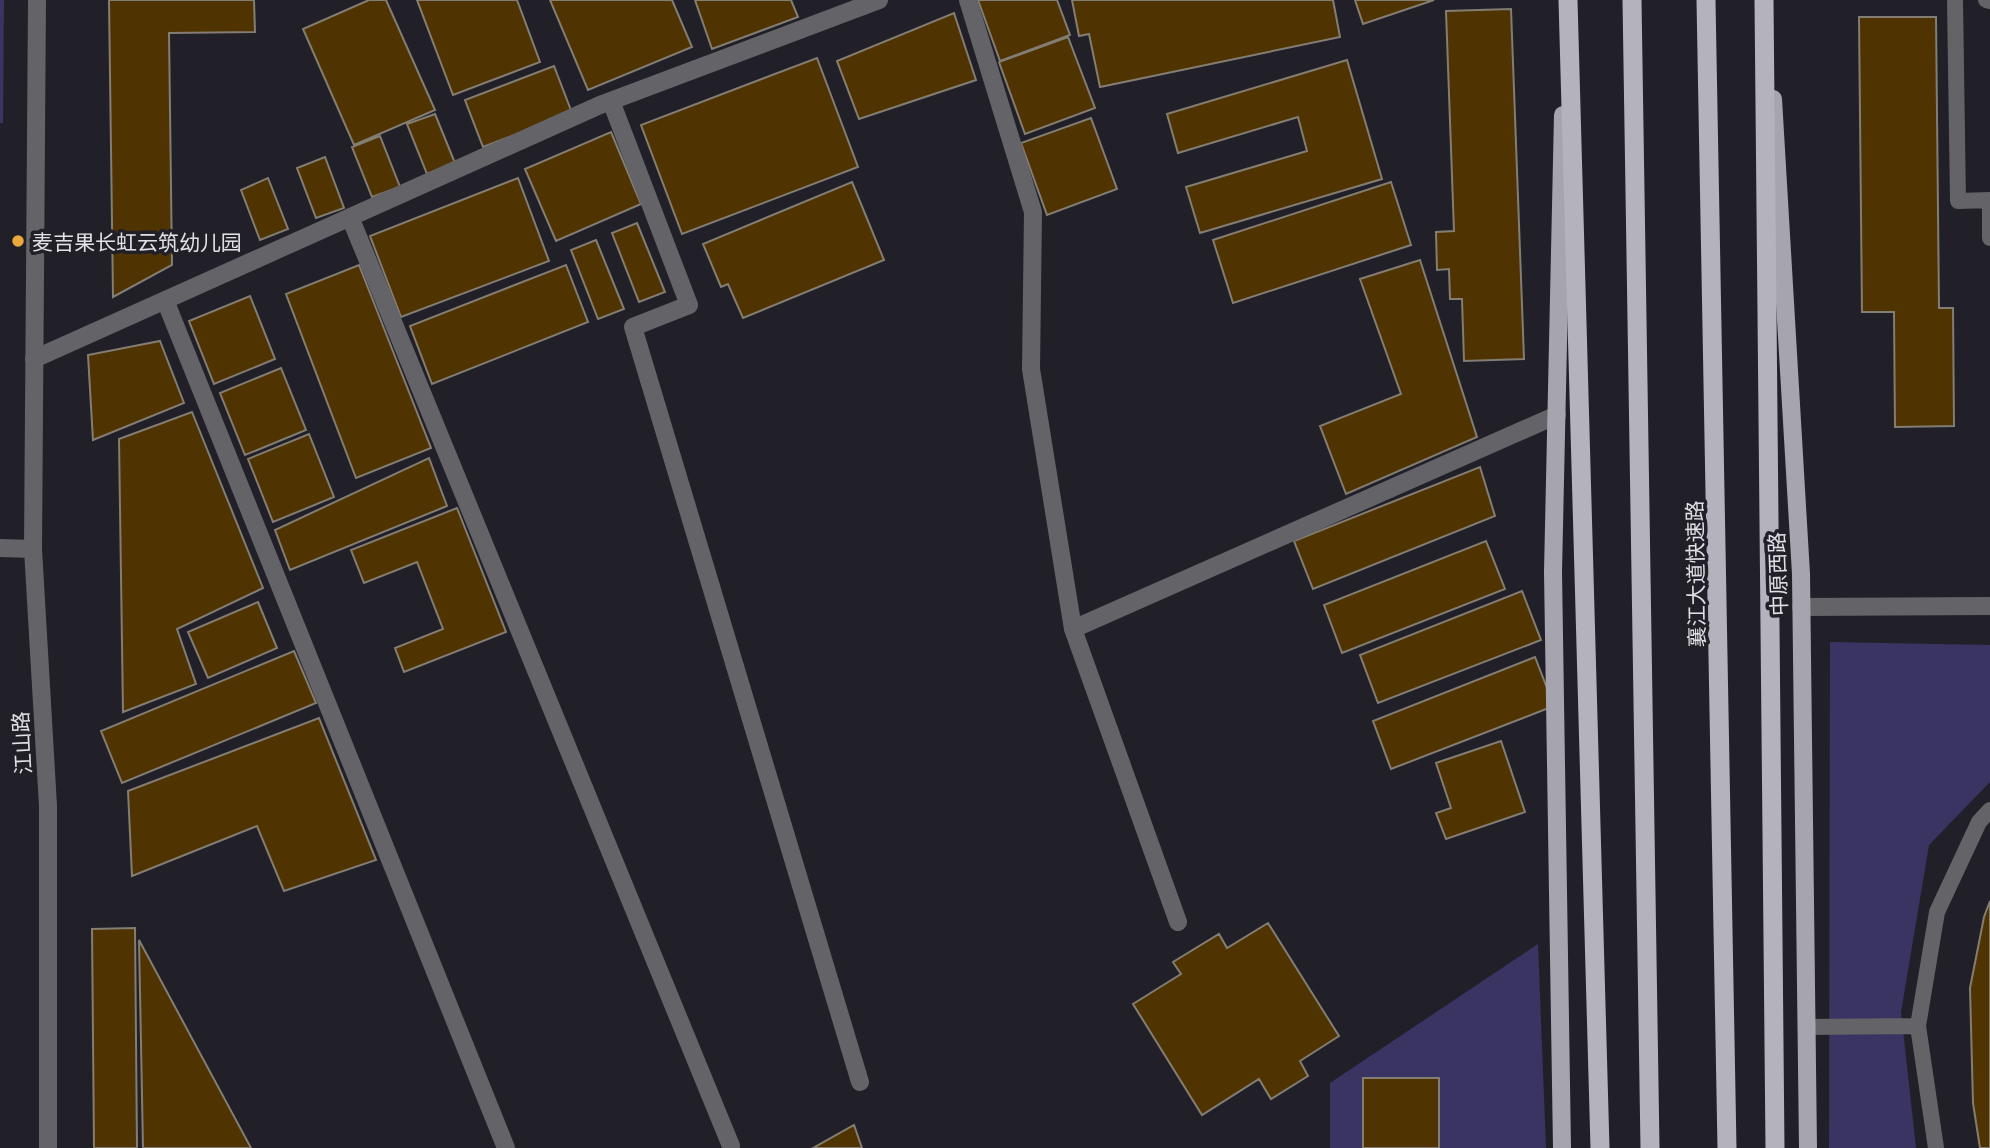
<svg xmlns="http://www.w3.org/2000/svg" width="1990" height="1148" viewBox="0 0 1990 1148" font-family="'Exo 2','Noto Sans SC',sans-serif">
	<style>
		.green { fill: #3a3462 }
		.building { fill: #4f3300; stroke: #837d73; stroke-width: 2 }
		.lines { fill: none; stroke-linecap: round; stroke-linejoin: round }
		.service { stroke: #636368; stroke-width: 16 }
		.minor { stroke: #636368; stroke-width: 18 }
		.tertiary { stroke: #636368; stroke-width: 18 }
		.primary { stroke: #a6a5af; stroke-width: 18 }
		.trunk { stroke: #b3b2bd; stroke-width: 19 }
		.poi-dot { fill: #eca93a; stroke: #212029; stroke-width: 2.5 }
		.labels { text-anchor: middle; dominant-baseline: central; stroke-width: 7; stroke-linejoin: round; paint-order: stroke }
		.poi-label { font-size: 21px; fill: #e0e0e6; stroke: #212029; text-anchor: start }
		.street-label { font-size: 21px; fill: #e0e0e6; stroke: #212029 }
	</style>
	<rect width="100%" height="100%" fill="#212029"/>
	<!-- green -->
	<path class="green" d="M0 0H4L3 123H0Z
		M1830 642 1990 645V782L1929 845 1901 1012 1916 1148H1829Z
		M1538 944 1546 1148H1330V1083Z"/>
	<!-- building -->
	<path class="building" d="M109 0H254L255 32 169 33 172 265 113 297Z
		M369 0H386L435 110 354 145 303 29Z
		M417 0H517L540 62 453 95Z
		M550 0H672L692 47 588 90Z
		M695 0H791L798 17 712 49Z
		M978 0H1057L1070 35 1000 61Z
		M1072 0H1333L1340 37 1100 87 1089 34 1079 36Z
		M1355 0H1434L1363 24Z
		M1511 9 1524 359 1464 361 1462 299H1450L1449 269 1437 270 1436 232 1454 231 1446 11Z
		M954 13 976 80 859 119 837 61Z
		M1859 17H1936L1939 308H1953L1954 426 1895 427 1894 312H1862Z
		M1068 37 1095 108 1025 134 999 62Z
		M817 58 858 167 682 234 641 125Z
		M1347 60 1382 179 1200 233 1186 187 1307 151 1298 117 1178 153 1167 114Z
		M554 66 572 113 483 147 465 100Z
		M435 114 455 163 427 174 407 124Z
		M1091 118 1117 189 1047 215 1021 143Z
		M611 132 641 204 556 241 525 169Z
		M380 136 400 187 372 197 352 147Z
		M325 157 344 208 316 218 297 168Z
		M268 178 288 229 260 240 241 190Z
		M518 178 549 261 401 317 370 236Z
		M852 182 884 260 743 318 728 284 721 287 703 244Z
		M1391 182 1411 245 1233 303 1213 240Z
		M637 223 665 292 639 302 612 233Z
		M596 240 624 309 598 319 571 250Z
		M1420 260 1477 437 1346 494 1320 426 1401 394 1360 279Z
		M359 265 431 448 356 478 286 294Z
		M566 265 588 322 432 384 410 326Z
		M250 296 275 359 214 384 189 321Z
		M160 341 184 403 93 440 88 355Z
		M281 368 306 430 245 455 220 393Z
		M192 412 263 588 177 629 196 684 123 712 119 439Z
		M309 434 334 497 273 522 248 459Z
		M429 458 447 506 290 570 275 530Z
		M1480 467 1495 516 1313 589 1294 541Z
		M457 508 506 632 404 672 395 648 443 629 417 562 364 583 351 550Z
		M1486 541 1505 589 1342 653 1324 605Z
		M1522 591 1541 640 1378 703 1360 655Z
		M258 602 277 648 208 678 188 632Z
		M294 651 316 703 122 783 101 731Z
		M1535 657 1554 706 1391 769 1373 721Z
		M319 718 376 860 284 891 257 826 132 876 128 791Z
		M1501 741 1525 812 1446 839 1436 813 1451 808 1436 763Z
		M1990 901V1148H1980L1973 1103 1970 988 1984 917Z
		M1268 923 1339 1036 1300 1061 1308 1076 1271 1099 1259 1079 1202 1115 1133 1004 1181 974 1173 962 1219 934 1227 948Z
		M135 928 137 1148H94L92 929Z
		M139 940 251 1148H143Z
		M1363 1078H1439V1148H1363Z
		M854 1125 862 1148H813Z"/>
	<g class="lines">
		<!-- service -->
		<path class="service" d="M1955 0 1958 201 1990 200
			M1986 0 1990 1
			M1990 200V238
			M1807 1027 1918 1026
			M1936 1148 1918 1026 1937 912 1979 822 1990 810"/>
		<!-- minor -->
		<path class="minor" d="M968 0 1033 212 1031 369 1073 629
			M611 101 689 305 633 327 860 1082
			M350 217 731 1146
			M165 300 506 1148
			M34 359 600 105 879 0
			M1178 922 1073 629 1557 415"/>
		<!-- tertiary -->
		<path class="tertiary" d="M37 0 33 549 48 806V1148
			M0 548 33 549
			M1801 607 1990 606"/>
		<!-- primary -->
		<path class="primary" d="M1773 99 1801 574 1808 1148
			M1562 1148 1553 572 1563 115"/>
		<!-- trunk -->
		<path class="trunk" d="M1568 0 1600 1148
			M1632 0 1650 1148
			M1706 0 1727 1148
			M1764 0 1775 1148"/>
	</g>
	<!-- markers -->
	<circle class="poi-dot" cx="18" cy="241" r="7"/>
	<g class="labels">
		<!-- poi labels -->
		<g class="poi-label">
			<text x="32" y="241">麦吉果长虹云筑幼儿园</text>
		</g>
		<!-- street labels -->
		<g class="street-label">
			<text transform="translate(1695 574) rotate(-91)">襄江大道快速路</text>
			<text transform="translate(1777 574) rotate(-92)">中原西路</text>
			<text transform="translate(21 743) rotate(-93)">江山路</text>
		</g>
	</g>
</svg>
